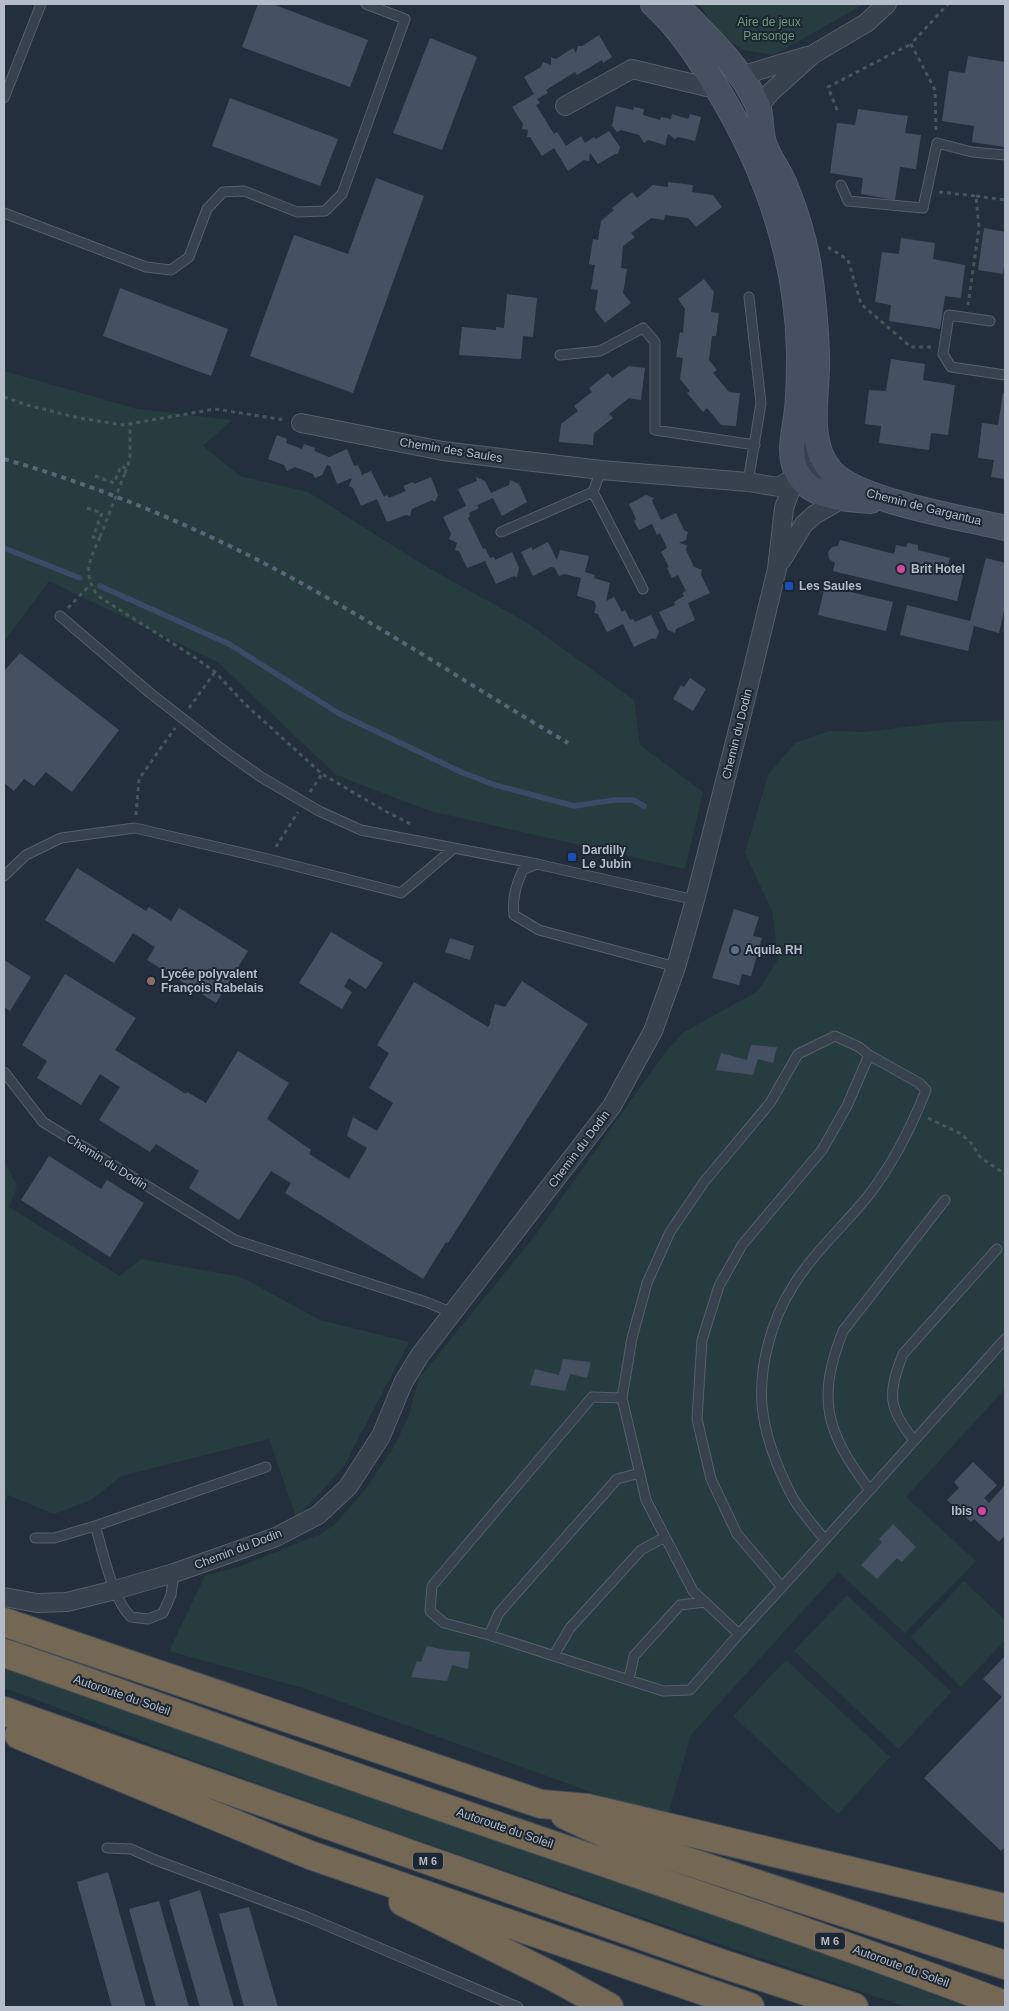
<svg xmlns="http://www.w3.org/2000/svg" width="1009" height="2011" viewBox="0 0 1009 2011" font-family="Arial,sans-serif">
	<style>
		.green { fill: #263c3f }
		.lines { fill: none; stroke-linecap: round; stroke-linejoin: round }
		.stream { stroke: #394c67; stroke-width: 5.5 }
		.building { fill: #455162 }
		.lane-casing { stroke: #565f6c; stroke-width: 11 }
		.street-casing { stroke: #565f6c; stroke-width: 20 }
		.secondary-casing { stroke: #565f6c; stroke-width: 26 }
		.highway-casing { stroke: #434c59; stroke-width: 30 }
		.path { stroke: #44595c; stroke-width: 3; stroke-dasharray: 4 4; stroke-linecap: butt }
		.lane { stroke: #38414e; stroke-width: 9 }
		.street { stroke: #38414e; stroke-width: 18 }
		.secondary { stroke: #465061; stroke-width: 24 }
		.highway { stroke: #746855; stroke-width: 28 }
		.rail { stroke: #5a6575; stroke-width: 4; stroke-dasharray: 5 5; stroke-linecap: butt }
		.path-bridge { stroke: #44595c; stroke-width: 3; stroke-dasharray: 4 4; stroke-linecap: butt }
		.hotel-dot { fill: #d1479c; stroke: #1d2633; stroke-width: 2 }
		.transit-dot { fill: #1a4fb4; stroke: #1d2633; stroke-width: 2 }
		.service-dot { fill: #5c6f8a; stroke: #1d2633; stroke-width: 2 }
		.education-dot { fill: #8d6e63; stroke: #1d2633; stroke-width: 2 }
		.labels { text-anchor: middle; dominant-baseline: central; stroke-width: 4; stroke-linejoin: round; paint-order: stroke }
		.shield { fill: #1d2633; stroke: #878f9c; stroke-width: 1 }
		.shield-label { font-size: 11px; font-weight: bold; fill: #b4bcc9 }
		.park-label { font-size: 12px; fill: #6b9a76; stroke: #1d2633 }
		.street-label { font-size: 12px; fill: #b4bcc9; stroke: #1d2633 }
		.poi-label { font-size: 12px; font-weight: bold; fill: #b4bcc9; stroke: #1d2633; text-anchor: start }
	</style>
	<rect width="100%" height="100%" fill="#242f3e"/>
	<!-- green -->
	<path class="green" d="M699 4H864L774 55 743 50 718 32Z
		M4 371 137 409 232 420 203 446 240 476 308 492 425 566 526 622 634 700 640 745 703 792 685 869 430 811 336 775 219 663 49 581 4 642Z
		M1005 720V1389L906 1497 976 1561 905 1633 838 1572 691 1735 668 1815 616 1801 303 1688 169 1651 205 1576 241 1566 320 1534 333 1526 364 1491 394 1447 409 1415 419 1378 534 1237 664 1054 684 1032 758 991 778 959 772 911 745 853 768 775 795 743 829 731 865 732 946 722Z
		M4 1159 17 1187 9 1207 120 1276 141 1259 241 1277 320 1320 409 1342 344 1466 311 1503 296 1517 269 1439 122 1476 91 1500 54 1514 8 1495 4 1505Z
		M964 1581 1005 1620V1640L961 1687 911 1637Z
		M847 1595 951 1692 899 1749 794 1651Z
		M786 1660 890 1757 838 1814 733 1716Z
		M4 1667 777 1936 966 2007H907C668 1927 430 1846 193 1760 129 1737 67 1710 4 1688Z"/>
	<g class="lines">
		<!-- stream -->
		<path class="stream" d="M4 548 80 578
			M100 586 229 644 338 713 461 772 495 785 574 806 614 800H633L644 806"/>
	</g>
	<!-- building -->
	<path class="building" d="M258 4H272L368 40 350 87 242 47Z
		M599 35 612 57 603 63 602 60 577 75 575 72 546 90 548 93 537 99 540 103 536 105 554 134 557 132 566 146 581 136 585 143 594 137 596 139 609 131 620 147 618 154H615L598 164 590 153 589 161 584 160 568 171 554 148 542 156 530 137H527L528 130 522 129 523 124 512 107 534 94 524 77 541 67 543 62 551 65V57L556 59 573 48 576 53 578 46H582Z
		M430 38 477 57 442 150 393 133Z
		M968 56 1005 62V147L972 142 974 126 942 121 949 71 965 73Z
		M230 98 338 139 320 186 212 146Z
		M616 106 633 110 634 107 644 109 643 115 660 120 661 117 671 119 672 114 688 119 690 114 701 117 695 141 678 137 675 139 668 134 665 145 648 140 644 143 639 135 621 130 617 132 612 126Z
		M858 109 908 116 905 133 921 135 916 169 900 167 895 200 861 194 863 178 830 173 837 123 855 125Z
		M376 178 424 196 353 393 250 356 294 235 348 254Z
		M668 182 693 185 692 192 713 195 722 207 696 227 688 218 665 215 664 220 651 218 631 233 635 237 623 246 621 268 627 269 623 293 631 303 605 323 595 310 598 290 591 289 595 265 589 264 593 239 598 240 601 221 614 210 612 208 632 192 637 198 653 185 668 187Z
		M984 228 1005 232V255L1003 274 978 270Z
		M901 238 935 243 933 259 965 265 961 298 945 296 940 329 889 321 891 305 875 302 882 252 899 254Z
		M704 279 714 292 711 312 719 313 716 336H712L709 360 717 370 713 373 729 392 740 393 736 426 721 425 707 408 703 412 687 393 690 391 680 379 683 358 676 357 680 332 683 333 685 309 678 299Z
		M120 288 228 329 211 376 103 336Z
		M507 294 537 298 533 337 523 336 521 359 459 355 462 327 496 330V327L504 328Z
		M891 359 925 364 923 380 955 385 948 435 931 433 929 450 879 443 881 426 865 424 869 390 886 391Z
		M629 366 645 368 641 400 629 398 609 414 613 418 594 433 593 445 559 442 561 424 578 411 574 406 592 392 589 388 608 373 612 378Z
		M1003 393 1005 394V479L991 477 994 460 978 458 982 423 998 425Z
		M277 435 287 439 286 443 302 449 304 444 315 448 314 451 329 457 347 449 354 466 358 465 362 475 371 471 384 497 387 495 389 498 406 491 403 486 413 482 414 484 431 477 438 495 435 502 432 500 412 509 410 516 406 515 387 522 377 499 361 506 353 488 349 486 352 478 337 484 330 466 327 465 322 475 315 478 313 474 295 467 287 471 284 465 268 459Z
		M476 477 485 481 491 493 509 485 510 480 519 484 527 502 502 516 493 498 477 505 479 508 469 513 470 516 468 518 483 549 485 548 490 558 494 557 495 560 512 552 519 568 517 577 514 576 496 584 485 561 467 568 459 551 455 550 457 543 449 539 451 534 443 517 466 506 458 489 477 481Z
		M646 495 654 498 652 501 661 520 676 513 684 530 688 532 686 540 679 543 687 545 686 550 694 567 702 570 701 575 710 593 688 603 695 620 676 629 675 633 668 630 659 612 675 605 674 602 684 596 682 593 686 591 678 575 672 578 667 568 669 567 661 552 667 548 660 533 657 535 652 524 639 530 634 521 636 519 629 504Z
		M840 540 894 554 896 545 906 547 908 543 918 545V550L950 558 947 567 964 571 957 601 833 571 835 563 829 559 828 552 832 547 838 546Z
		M548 542 557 560 560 550 589 556 585 572 595 575 594 578 610 583 606 601 614 597 622 612 625 610 630 620 633 619 635 622 651 615 659 632 656 639 653 638 634 647 623 624 607 632 598 614 594 613 596 606 594 601 577 596 581 578 564 574 559 576 555 568 551 567 533 576 521 552 532 547V550Z
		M986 558 1005 563V606L999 633 974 626 968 651 900 635 907 605 970 621Z
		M825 586 893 602 886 631 818 615Z
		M20 653 119 730 72 792 46 772 34 786 24 779 14 791 4 783V671Z
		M690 678 706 689 693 711 673 699 681 685 684 687Z
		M77 868 146 911 149 907 171 921 179 908 248 951 216 1003 147 960 155 947 133 933 114 963 45 920Z
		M734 909 759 917 753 936 762 938 751 976 742 974 739 985 712 978Z
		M331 932 383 963 366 989 349 978 344 987 352 992 342 1009 299 983Z
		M450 938 474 946 470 960 445 952Z
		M4 960 31 977 10 1011 4 1007Z
		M65 974 136 1018 115 1050 186 1094 187 1092 206 1103 238 1051 289 1083 267 1119 311 1150 309 1154 349 1179 367 1148 347 1136 353 1117 377 1131 393 1103 369 1088 389 1053 377 1045 414 982 488 1027 491 1022 490 1021 495 1004 505 1007 522 981 588 1024 448 1243 446 1242 423 1279 285 1193 291 1183 271 1171 239 1220 189 1188 199 1171 156 1144 150 1152 99 1120 120 1087 100 1074 81 1105 37 1078 47 1061 22 1045Z
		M751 1045 777 1047 773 1063 758 1059 753 1075 716 1070 721 1053 747 1060Z
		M49 1156 101 1189 107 1180 144 1203 110 1257 21 1200Z
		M563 1359 591 1362 587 1378 570 1374 565 1391 530 1385 535 1369 559 1375Z
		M973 1462 997 1485 984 1498 989 1503 1005 1485V1535L999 1542 974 1519 971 1522 947 1500 959 1488 954 1482Z
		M893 1524 916 1547 902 1562 897 1558 877 1579 861 1565 882 1542 879 1539Z
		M427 1646 446 1650 470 1652 468 1669 452 1665 447 1681 411 1677 417 1661 421 1662Z
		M1005 1656V1847L1001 1851 924 1778 1002 1697 983 1679Z
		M108 1872 146 2007H112L77 1882Z
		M200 1890 234 2007H200L169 1900Z
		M159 1901 189 2007H156L129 1909Z
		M249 1907 278 2007H244L219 1914Z"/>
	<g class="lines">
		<!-- lane casing -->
		<g class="lane-casing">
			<path id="lane" d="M4 98 41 4
				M841 185 848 201 923 208 937 143 972 152 1005 155
				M4 213 146 267 171 270 189 257 207 209 223 192 244 191 297 212 325 211 342 194 405 19 366 4
				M990 321 949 315 943 354 951 367 1005 375
				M560 355 600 351 643 328 655 342V430L755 445
				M748 482 761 403 749 297
				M593 492 643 589
				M501 532 593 492 601 470
				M60 616 150 693 223 750 261 777 319 811 361 830 537 864
				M4 876 26 855 61 838 135 828 268 859 401 893 453 849
				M676 967 539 930 514 915C512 898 516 885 523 870L537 864 695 900
				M4 1072 43 1122 235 1240 426 1302 453 1313
				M622 1398 592 1397 432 1586 430 1611 444 1623 489 1635 663 1691 690 1690 739 1634
				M914 1440C887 1408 888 1392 903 1354L997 1249
				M869 1489C826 1432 816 1399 843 1331L945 1200
				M95 1526C104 1553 111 1597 131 1617L148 1619 163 1613 171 1595 174 1573
				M35 1538H54L95 1526 266 1467
				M825 1540C814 1526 802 1513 793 1498 778 1470 765 1437 762 1405 759 1365 772 1319 793 1286 814 1252 843 1227 868 1196 893 1164 911 1128 926 1090L919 1083 869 1055 847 1106 822 1150 742 1245 719 1286 702 1340 697 1419 711 1479 737 1534 782 1587C857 1505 931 1422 1005 1339
				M782 1587 739 1634 693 1591 646 1500 622 1398 632 1338 647 1283 670 1232 704 1182 770 1103 798 1054 835 1036 859 1047 869 1055
				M489 1635 499 1613 617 1479 640 1473
				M554 1655 570 1628 641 1550 665 1537
				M629 1679 634 1656 680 1605 705 1602
				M107 1848 131 1849 153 1859 307 1917 518 2007"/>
		</g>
		<!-- street casing -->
		<g class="street-casing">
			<path id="street" d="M740 76 807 56
				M565 106 632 69 707 87 714 82
				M758 108 771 92 812 55 866 23 887 4
				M301 423 443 451 601 470 748 482 779 487C798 475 808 467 831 472
				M781 561 804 524 814 515 842 499
				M4 1597 37 1603 67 1602 115 1590 174 1573 276 1537 318 1515 348 1487 381 1436 403 1383 420 1355 612 1106 653 1031 676 967 695 900 737 734 777 569 784 508 789 494 798 475 803 452 807 417"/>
		</g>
		<!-- secondary casing -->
		<g class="secondary-casing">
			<path id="secondary" d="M653 4C680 29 696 54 715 85 765 166 797 256 799 352 799 371 799 391 797 409 795 430 787 453 797 472 810 499 846 499 871 501
				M675 4C703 32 742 68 758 106 762 117 760 131 764 143 769 158 780 172 786 187 796 212 805 241 809 267 813 295 816 325 817 354 819 391 804 440 831 471 857 501 964 518 1005 528"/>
		</g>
		<!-- highway casing -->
		<g class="highway-casing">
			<path id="highway" d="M4 1622 541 1804 588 1808 1005 1908
				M4 1653C150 1703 295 1757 442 1807 630 1872 819 1934 1005 2005
				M4 1711 720 1963 854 2007
				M19 1735 310 1855 750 2007
				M565 1815 613 1837 1005 1965
				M403 1902 554 1977 609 2007"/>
		</g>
		<!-- path -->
		<path class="path" d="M837 110 828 87 911 44
			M936 130 935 90 911 44 948 4
			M939 192 976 196 979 228 968 305
			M976 196 1005 200
			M828 247 848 260 861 304 911 347H931
			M4 397 27 405 79 418 123 425 215 409 285 420
			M125 473 130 459V425
			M95 476 114 483 121 466 127 469
			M87 508 102 513 93 537 99 539
			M100 537C89 561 82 573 98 596L194 657 215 672 245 704 322 774 385 811 411 824
			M68 608 90 585
			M189 708 215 672
			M310 792 322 774
			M136 815 139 779 175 728
			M276 847 298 812
			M928 1118 961 1134 971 1143 981 1158 1005 1174"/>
		<!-- lane -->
		<use href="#lane" class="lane"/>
		<!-- street -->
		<use href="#street" class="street"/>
		<!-- secondary -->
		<use href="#secondary" class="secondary"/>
		<!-- highway -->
		<use href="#highway" class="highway"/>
		<!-- rail -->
		<path class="rail" d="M4 459C91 484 175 518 256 559 363 614 464 682 568 743"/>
		<!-- path-bridge -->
		<path class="path-bridge" d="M100 537 125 473"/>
	</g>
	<!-- markers -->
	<g class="hotel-dot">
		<circle cx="901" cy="569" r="5"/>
		<circle cx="982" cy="1511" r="5"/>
	</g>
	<g class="transit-dot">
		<rect x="784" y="581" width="10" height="10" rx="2.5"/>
		<rect x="567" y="852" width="10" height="10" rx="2.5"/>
	</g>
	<circle class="service-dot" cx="735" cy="950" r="5"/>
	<circle class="education-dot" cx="151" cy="981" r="5"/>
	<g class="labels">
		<!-- shield labels -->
		<g class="shield">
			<rect x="413" y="1852.5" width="30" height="17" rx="4"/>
			<rect x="815" y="1932.5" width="30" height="17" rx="4"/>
		</g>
		<g class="shield-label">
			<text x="428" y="1861">M 6</text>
			<text x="830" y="1941">M 6</text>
		</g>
		<!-- park labels -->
		<g class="park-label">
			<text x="769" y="22">Aire de jeux<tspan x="769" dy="14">Parsonge</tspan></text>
		</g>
		<!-- street labels -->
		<g class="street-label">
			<text transform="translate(451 450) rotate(9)">Chemin des Saules</text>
			<text transform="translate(924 507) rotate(14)">Chemin de Gargantua</text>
			<text transform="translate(737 734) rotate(-76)">Chemin du Dodin</text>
			<text transform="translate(579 1149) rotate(-53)">Chemin du Dodin</text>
			<text transform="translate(107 1162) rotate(32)">Chemin du Dodin</text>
			<text transform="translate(238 1549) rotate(-21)">Chemin du Dodin</text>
			<text transform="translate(122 1695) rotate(19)">Autoroute du Soleil</text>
			<text transform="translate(505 1828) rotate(19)">Autoroute du Soleil</text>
			<text transform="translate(901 1966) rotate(20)">Autoroute du Soleil</text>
		</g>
		<!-- poi labels -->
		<g class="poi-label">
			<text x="911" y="569">Brit Hotel</text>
			<text x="799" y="586">Les Saules</text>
			<text x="582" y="850">Dardilly<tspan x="582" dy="14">Le Jubin</tspan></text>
			<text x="745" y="950">Aquila RH</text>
			<text x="161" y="974">Lycée polyvalent<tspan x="161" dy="14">François Rabelais</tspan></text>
			<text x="972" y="1511" text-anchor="end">Ibis</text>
		</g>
	</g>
	<!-- border -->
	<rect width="1009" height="2011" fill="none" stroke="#b4bcc9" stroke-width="10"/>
</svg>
